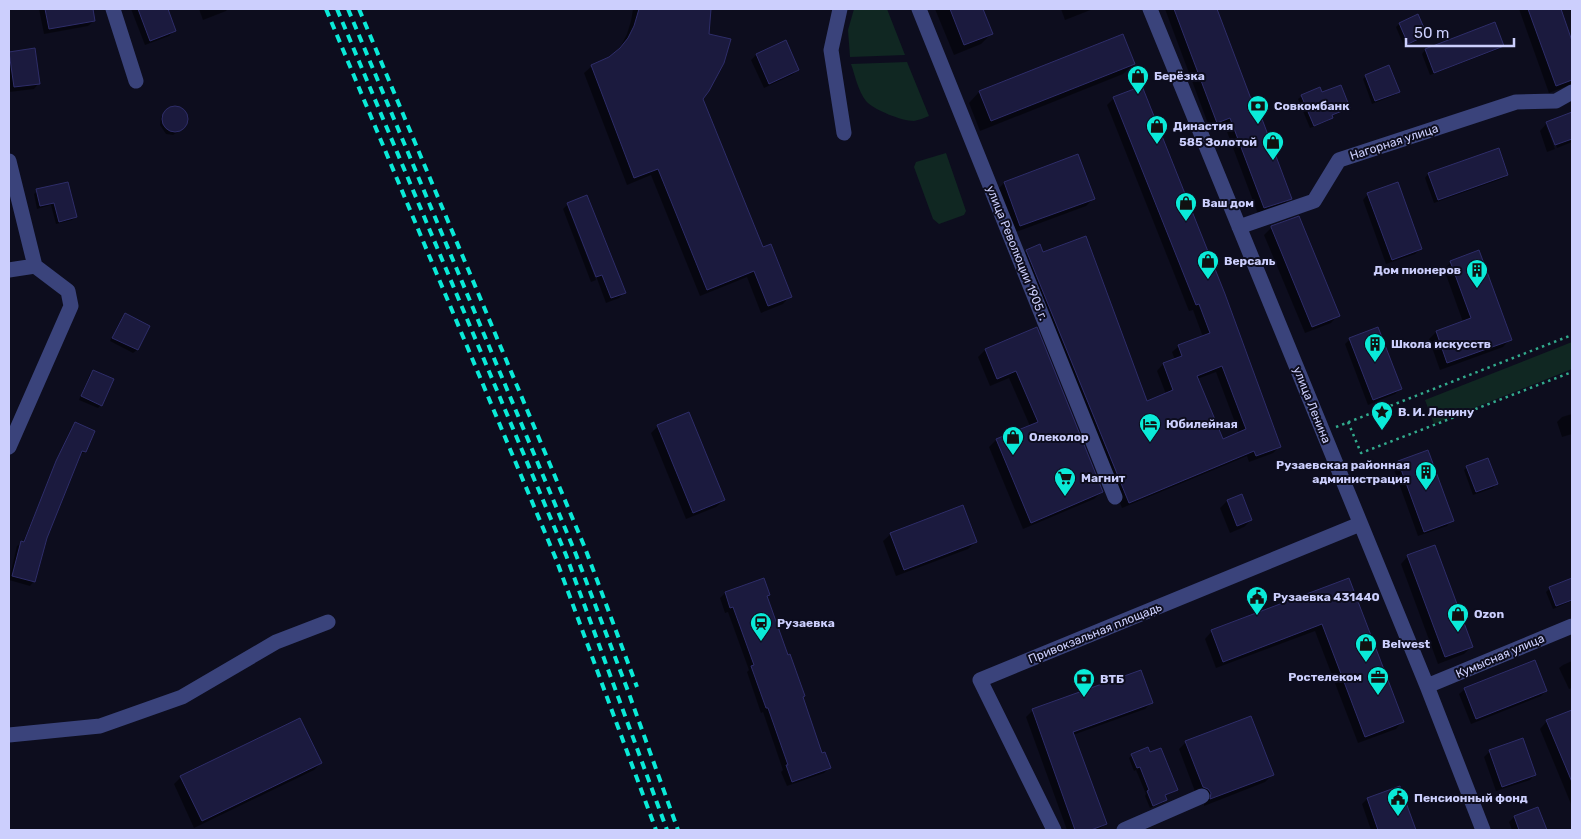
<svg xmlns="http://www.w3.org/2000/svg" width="1581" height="839" viewBox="0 0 1581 839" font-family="Rubik,sans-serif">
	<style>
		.green { fill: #102722 }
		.shadow { fill: #0007; fill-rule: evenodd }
		.building { fill: #1b1a3e; stroke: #2e2d69; fill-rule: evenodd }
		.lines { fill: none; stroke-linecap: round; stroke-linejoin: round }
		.path { stroke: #32aa8d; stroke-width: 2.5; stroke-dasharray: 2.5 4; stroke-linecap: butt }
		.minor { stroke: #3a437b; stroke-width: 15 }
		.rail { stroke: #0aead8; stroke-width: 4; stroke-dasharray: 8 6; stroke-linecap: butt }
		.labels { text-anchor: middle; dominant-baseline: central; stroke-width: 4; stroke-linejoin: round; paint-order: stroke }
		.poi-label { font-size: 12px; font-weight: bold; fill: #cccffd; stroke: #0d0d1e; text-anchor: start }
		.street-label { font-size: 12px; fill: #cccffd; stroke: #0d0d1e }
	</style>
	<rect width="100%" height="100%" fill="#0d0d1e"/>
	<!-- green -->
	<path class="green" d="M854 9H887L905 55 850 57 848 30Z
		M907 62 929 116C924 118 919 120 914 121 902 121 874 110 866 101 858 91 855 75 851 64Z
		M946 153 966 211 964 215 939 224 933 219 914 167 916 162Z
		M1572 342V369L1434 424 1425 400Z"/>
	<!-- shadow -->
	<path class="shadow" d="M39 9H91L94 21 88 26 44 34Z
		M131 9H166L175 30 169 36 145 45Z
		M199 9H228L226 11 203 20Z
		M633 9H710L702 98 762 249 790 296 783 304 761 313 747 277 700 296 651 175 627 185 584 73 592 66 610 58 621 46 627 34 631 21Z
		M935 9H981L991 34 981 44 954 55Z
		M1061 9H1093L1065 20Z
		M1165 9H1216L1258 122 1290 198 1284 205 1258 214 1224 124 1210 129Z
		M1519 9H1559L1572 45V84L1549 93Z
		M1418 16 1426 35 1423 38 1404 46 1396 27 1399 24Z
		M1494 23 1502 46 1499 49 1430 75 1422 54 1425 50Z
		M1122 35 1134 64 1123 74 980 131 969 103 979 92Z
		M785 42 798 70 792 75 764 88 751 60 756 55Z
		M10 53 39 83 34 89 9 92Z
		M1366 76 1398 92 1395 95 1372 104 1363 79Z
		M1141 87 1279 447 1273 453 1249 462 1247 456 1122 508 1020 257 1027 251 1043 254 1146 402 1166 394 1157 371 1163 364 1175 360 1172 352 1179 346 1203 337 1193 310 1189 311 1107 105 1114 98ZM1216 372 1239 433 1222 440 1197 379Z
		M1321 94 1348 108 1345 111 1331 116 1328 121 1310 128 1298 99 1302 96Z
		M172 108H180L185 113 187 121 181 130 173 135 166 134 160 125 161 117Z
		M1572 114V142L1557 148 1549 125H1546L1555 149 1547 152 1540 131 1547 123Z
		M1498 150 1507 175 1504 178 1434 203 1425 178 1428 174Z
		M1004 183 1093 199 1086 206 1013 233 997 190Z
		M37 191 76 217 72 220 56 224 51 205 37 209 34 194Z
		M1368 194 1421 248 1415 254 1386 264 1363 200Z
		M587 197 624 293 619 298 606 303 570 205H567Z
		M567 205 596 280 591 282 563 209Z
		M1272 227 1338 315 1331 323 1305 333 1264 235Z
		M1451 262 1510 339 1503 347 1440 370 1429 339 1436 332 1463 322 1444 269Z
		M125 314 149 326 137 350 133 353 110 341 122 318Z
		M1036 329 1102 492 1094 499 1023 529 989 447 996 440 1030 426 1009 378 990 386 978 357 985 350Z
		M1350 339 1400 389 1395 394 1368 405 1345 344Z
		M93 371 101 405 98 408 79 400 90 374Z
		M1572 414V434L1562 437 1557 422 1562 417Z
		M76 424 85 452 79 455 46 538 34 581 30 586 9 580 17 546 23 542 71 428Z
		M658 426 724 500 716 507 686 519 651 433Z
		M1399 462 1452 520 1447 526 1418 536 1393 467Z
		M1467 467 1496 484 1493 488 1473 495 1464 470Z
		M1241 496 1251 520 1244 527 1230 533 1220 508 1227 501Z
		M891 534 976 542 968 549 896 576 883 541Z
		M1408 556 1471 647 1464 654 1438 664 1401 564Z
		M1349 579 1403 721 1396 729 1358 743 1315 631 1216 668 1205 639 1212 631Z
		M1572 580V601L1553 609 1546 592 1550 588Z
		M725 593 766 597 822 754 829 768 824 773 787 786 781 772 783 770 763 712 761 713 747 672 749 670 728 612 725 613 720 598Z
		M1572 661V688L1569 689 1559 668 1563 665Z
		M1465 689 1546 691 1541 696 1471 724 1459 694Z
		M1151 703 1145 709 1073 735 1105 824 1099 830H1067L1026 717 1033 710Z
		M1572 711V803L1571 804 1540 729 1547 721Z
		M1186 742 1272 775 1265 782 1204 806V800L1196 794 1179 749Z
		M1490 751 1535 774 1530 780 1496 791 1484 757Z
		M1132 755 1177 789 1165 796 1166 800 1163 803 1150 808 1145 796 1146 794 1136 770 1134 771 1129 758Z
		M321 763 314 770 194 828 174 784 181 777Z
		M1400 788 1415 830H1371L1362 804 1367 799Z
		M1537 809 1545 830H1512L1509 822 1514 817Z"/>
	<!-- building -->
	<path class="building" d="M45 9H93L95 21 49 29Z
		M138 9H168L176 31 150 41Z
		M639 9H711L709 34 731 39 724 63 709 91 703 99 763 247 771 244 792 297 768 306 754 271 707 290 658 169 634 178 591 65 609 57 620 48 628 38 634 26Z
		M950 9H983L993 34 964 45Z
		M1174 9H1217L1259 120 1262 119 1292 199 1264 208 1230 118 1217 123Z
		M1528 9H1561L1572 41V80L1556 86Z
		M1418 14 1427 35 1408 44 1399 23Z
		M1495 22 1504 46 1434 73 1425 49Z
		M1123 34 1135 64 991 121 979 91Z
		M786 40 799 70 769 84 756 54Z
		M35 48 40 84 14 87 9 52Z
		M1389 65 1400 92 1375 101 1365 75Z
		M1341 85 1350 108 1332 115 1333 118 1314 126 1301 95 1320 87 1322 92Z
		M1142 86 1225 294 1281 447 1256 456 1254 451 1129 503 1026 250 1040 244 1043 252 1086 236 1147 401 1173 390 1163 363 1182 356 1178 345 1210 333 1199 304 1196 305 1113 97ZM1222 366 1246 429 1223 439 1197 376Z
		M162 119a13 13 0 1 1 26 0a13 13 0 1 1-26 0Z
		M1572 112V139L1555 145 1546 122Z
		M1499 148 1508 175 1438 200 1428 173Z
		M1078 154 1095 199 1020 226 1004 182Z
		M68 182 77 217 59 222 54 203 40 206 36 189Z
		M1398 182 1422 249 1392 260 1367 193Z
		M587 195 626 293 611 298 602 275 596 277 567 203Z
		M1299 216 1340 316 1312 327 1271 227V226Z
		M1479 250 1512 340 1447 363 1436 331 1471 318 1450 261Z
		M125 313 150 326 138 350 112 338Z
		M1037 327 1103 492 1031 523 996 439 1038 422 1016 371 997 379 985 349Z
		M1378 327 1402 389 1373 400 1349 338Z
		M93 370 114 379 102 406 81 396Z
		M689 412 725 500 693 513 657 425Z
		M75 422 95 431 86 452 82 451 47 538 35 582 12 576 21 541 24 542 56 461Z
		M1428 450 1454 521 1424 532 1398 461Z
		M1488 458 1498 484 1476 492 1466 466Z
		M1242 494 1252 520 1237 526 1227 500Z
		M963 505 977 542 904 570 890 533Z
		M1435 545 1473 647 1445 657 1407 555Z
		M764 578 770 595 767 596 788 655 790 654 805 696 803 697 822 753 825 752 831 768 792 782 786 765H788L768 708H766L751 666 754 665 733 607 730 608 725 592Z
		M1349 578 1404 722 1365 737 1322 624 1223 662 1211 630Z
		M1572 578V600L1556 606 1549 587Z
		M1535 660 1547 691 1476 719 1464 688Z
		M1141 670 1153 703 1073 732 1107 824 1091 830H1075L1032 709Z
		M1572 710V782L1546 720Z
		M1251 716 1274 775 1210 799 1211 793 1208 789 1203 787 1185 741Z
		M300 718 322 763 202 821 180 776Z
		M1523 738 1536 775 1502 787 1489 750Z
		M1148 747 1150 752 1161 748 1178 790 1165 795 1167 800 1153 806 1147 791 1149 790 1140 767 1137 768 1131 754Z
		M1400 786 1416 830H1378L1367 798Z
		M1538 807 1547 830H1519L1514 816Z"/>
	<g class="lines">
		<!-- path -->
		<path class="path" d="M1348 422 1361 453 1572 372
			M1336 427 1572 335"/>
		<!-- minor -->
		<path class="minor" d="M113 9 136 81
			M840 9 831 50 844 133
			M919 9 1115 497
			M1150 9 1427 686 1483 830
			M9 161 35 266
			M1239 227 1314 201 1339 160 1516 102 1556 101 1572 92
			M9 270 35 266
			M9 447 71 306 68 291 35 266
			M1427 686 1572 626
			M9 735 100 726 182 697 276 642 328 622
			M1054 830 980 680 1360 524
			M1124 830 1202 796"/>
		<!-- rail -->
		<path class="rail" d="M326 9 556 559 656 830
			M337 9 566 555 667 830
			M348 9 575 552 628 691 678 830
			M359 9 585 548 637 687"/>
	</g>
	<!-- icons -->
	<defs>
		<g id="shop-pin" transform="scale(1.125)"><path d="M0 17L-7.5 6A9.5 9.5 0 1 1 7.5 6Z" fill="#0aead8" stroke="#0d0d1e"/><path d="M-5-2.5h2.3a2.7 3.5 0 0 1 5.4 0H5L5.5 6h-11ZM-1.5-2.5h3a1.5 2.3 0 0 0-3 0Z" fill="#111"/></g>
		<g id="bank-pin" transform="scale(1.125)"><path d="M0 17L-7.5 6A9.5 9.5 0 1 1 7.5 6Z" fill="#0aead8" stroke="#0d0d1e"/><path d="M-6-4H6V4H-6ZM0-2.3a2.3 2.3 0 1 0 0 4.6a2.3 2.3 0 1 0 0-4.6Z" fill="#111"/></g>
		<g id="building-pin" transform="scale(1.125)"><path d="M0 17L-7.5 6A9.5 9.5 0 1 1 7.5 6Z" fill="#0aead8" stroke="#0d0d1e"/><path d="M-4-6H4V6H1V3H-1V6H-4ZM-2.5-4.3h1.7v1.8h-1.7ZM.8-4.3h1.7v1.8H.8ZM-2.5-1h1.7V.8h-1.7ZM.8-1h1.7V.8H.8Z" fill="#111"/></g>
		<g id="sight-pin" transform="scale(1.125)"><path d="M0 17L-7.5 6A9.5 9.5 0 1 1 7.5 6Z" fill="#0aead8" stroke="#0d0d1e"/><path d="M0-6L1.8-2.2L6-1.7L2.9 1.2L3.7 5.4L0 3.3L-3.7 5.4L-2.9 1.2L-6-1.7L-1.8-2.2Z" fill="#111"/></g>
		<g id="hotel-pin" transform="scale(1.125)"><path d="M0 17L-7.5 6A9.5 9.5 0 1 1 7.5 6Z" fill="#0aead8" stroke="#0d0d1e"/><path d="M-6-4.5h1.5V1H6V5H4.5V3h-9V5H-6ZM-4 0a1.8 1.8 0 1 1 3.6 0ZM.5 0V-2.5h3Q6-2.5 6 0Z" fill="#111"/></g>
		<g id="supermarket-pin" transform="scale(1.125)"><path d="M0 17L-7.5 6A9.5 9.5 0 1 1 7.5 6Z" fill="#0aead8" stroke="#0d0d1e"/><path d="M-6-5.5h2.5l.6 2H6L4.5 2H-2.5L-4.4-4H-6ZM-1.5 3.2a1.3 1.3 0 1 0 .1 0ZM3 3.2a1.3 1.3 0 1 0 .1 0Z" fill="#111"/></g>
		<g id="civic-pin" transform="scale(1.125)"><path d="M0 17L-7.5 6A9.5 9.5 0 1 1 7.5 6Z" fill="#0aead8" stroke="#0d0d1e"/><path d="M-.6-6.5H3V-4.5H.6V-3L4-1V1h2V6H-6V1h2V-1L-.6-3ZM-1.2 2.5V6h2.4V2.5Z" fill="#111"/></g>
		<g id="station-pin" transform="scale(1.125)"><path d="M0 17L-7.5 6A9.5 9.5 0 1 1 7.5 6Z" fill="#0aead8" stroke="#0d0d1e"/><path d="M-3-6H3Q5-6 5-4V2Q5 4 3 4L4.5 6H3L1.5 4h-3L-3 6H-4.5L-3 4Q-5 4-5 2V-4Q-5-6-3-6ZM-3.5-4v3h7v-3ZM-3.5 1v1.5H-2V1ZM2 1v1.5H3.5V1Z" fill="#111"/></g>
		<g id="office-pin" transform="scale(1.125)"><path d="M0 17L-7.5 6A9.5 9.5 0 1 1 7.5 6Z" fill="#0aead8" stroke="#0d0d1e"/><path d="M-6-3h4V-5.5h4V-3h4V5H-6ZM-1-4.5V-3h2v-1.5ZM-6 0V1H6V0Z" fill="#111"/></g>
	</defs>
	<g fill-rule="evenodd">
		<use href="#shop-pin" x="1138" y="76"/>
		<use href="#bank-pin" x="1258" y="106"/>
		<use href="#shop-pin" x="1157" y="126"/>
		<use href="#shop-pin" x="1273" y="142"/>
		<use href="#shop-pin" x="1186" y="203"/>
		<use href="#shop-pin" x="1208" y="261"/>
		<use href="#building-pin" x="1477" y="270"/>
		<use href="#building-pin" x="1375" y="344"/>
		<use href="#sight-pin" x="1382" y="412"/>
		<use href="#hotel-pin" x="1150" y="424"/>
		<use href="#shop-pin" x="1013" y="437"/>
		<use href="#building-pin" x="1426" y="472"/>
		<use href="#supermarket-pin" x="1065" y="478"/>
		<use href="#civic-pin" x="1257" y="597"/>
		<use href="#shop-pin" x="1458" y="614"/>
		<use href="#station-pin" x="761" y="623"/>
		<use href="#shop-pin" x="1366" y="644"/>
		<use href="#office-pin" x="1378" y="677"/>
		<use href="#bank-pin" x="1084" y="679"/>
		<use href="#civic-pin" x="1398" y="798"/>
	</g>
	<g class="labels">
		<!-- poi labels -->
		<g class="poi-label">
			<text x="1154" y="76">Берёзка</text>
			<text x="1274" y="106">Совкомбанк</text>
			<text x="1173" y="126">Династия</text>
			<text x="1257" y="142" text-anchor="end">585 Золотой</text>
			<text x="1202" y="203">Ваш дом</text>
			<text x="1224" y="261">Версаль</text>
			<text x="1461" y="270" text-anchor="end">Дом пионеров</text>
			<text x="1391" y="344">Школа искусств</text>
			<text x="1398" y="412">В. И. Ленину</text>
			<text x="1166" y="424">Юбилейная</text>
			<text x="1029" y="437">Олеколор</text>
			<text x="1410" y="465" text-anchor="end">Рузаевская районная<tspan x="1410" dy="14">администрация</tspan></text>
			<text x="1081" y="478">Магнит</text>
			<text x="1273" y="597">Рузаевка 431440</text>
			<text x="1474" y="614">Ozon</text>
			<text x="777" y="623">Рузаевка</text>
			<text x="1382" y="644">Belwest</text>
			<text x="1362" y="677" text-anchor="end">Ростелеком</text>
			<text x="1100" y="679">ВТБ</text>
			<text x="1414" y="798">Пенсионный фонд</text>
		</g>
		<!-- street labels -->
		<g class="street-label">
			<text transform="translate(1394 142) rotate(-18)">Нагорная улица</text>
			<text transform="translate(1017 253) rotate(68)">улица Революции 1905 г.</text>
			<text transform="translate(1312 405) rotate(68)">улица Ленина</text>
			<text transform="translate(1095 633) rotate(-22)">Привокзальная площадь</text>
			<text transform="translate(1500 656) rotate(-23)">Кумысная улица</text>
		</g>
	</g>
	<!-- border -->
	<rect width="1581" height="839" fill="none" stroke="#cccffd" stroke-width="20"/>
	<!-- scale -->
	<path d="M1406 38v8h108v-8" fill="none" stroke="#cccffd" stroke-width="2.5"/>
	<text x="1414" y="38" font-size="15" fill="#cccffd" stroke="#0d0d1e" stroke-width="4" paint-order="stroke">50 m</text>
</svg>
